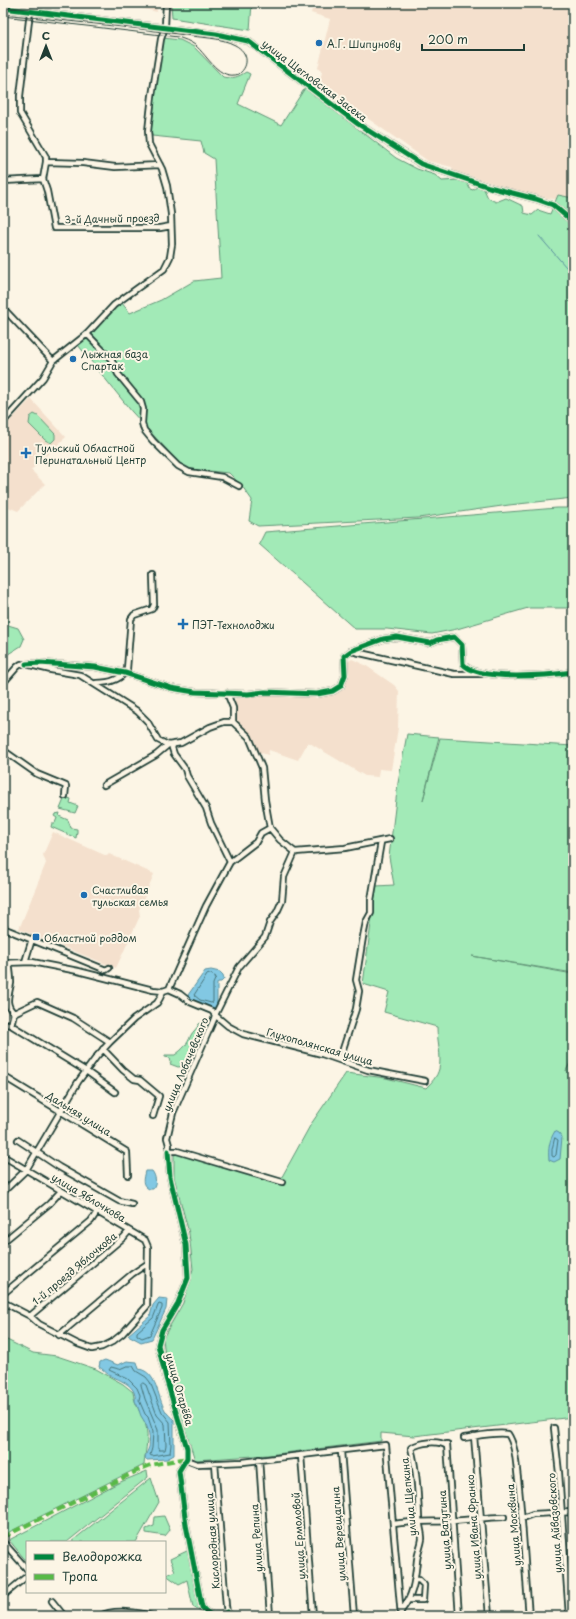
<svg xmlns="http://www.w3.org/2000/svg" width="576" height="1619" viewBox="0 0 576 1619" font-family="'Playpen Sans',sans-serif">
	<style>
		.built { fill: #f4e0cd }
		.green { fill: #a2eab7; stroke: #609476 }
		.water { fill: #82c8e3; stroke: #5a909d }
		.lines { fill: none; stroke-linecap: round; stroke-linejoin: round }
		.shore { stroke: #47757a; stroke-width: 1 }
		.stream { stroke: #5a909d; stroke-width: 1 }
		.minor-casing { stroke: #1f3d34; stroke-width: 8 }
		.minor { stroke: #fcf5e5; stroke-width: 4.5 }
		.tram { stroke: #1f3d34; stroke-width: 1 }
		.quiet { stroke: #58b947; stroke-width: 4; stroke-dasharray: 8 4; stroke-linecap: butt }
		.cycleway-casing { stroke: #fcf5e5; stroke-width: 8 }
		.cycleway { stroke: #00873e; stroke-width: 5 }
		.poi-dot { fill: #1f6fb2; stroke: #fcf5e5; stroke-width: 1.5 }
		.labels { text-anchor: middle; dominant-baseline: central; stroke-width: 4; stroke-linejoin: round; paint-order: stroke }
		.poi-label { font-size: 10px; fill: #1f3d34; stroke: #fcf5e5; text-anchor: start }
		.street-label { font-size: 10px; fill: #1f3d34; stroke: #fcf5e5 }
	</style>
	<rect width="100%" height="100%" fill="#fcf5e5"/>
	<filter id="ink" filterUnits="userSpaceOnUse"><feTurbulence type="fractalNoise" baseFrequency=".025" numOctaves="2"/><feDisplacementMap in="SourceGraphic" scale="8" xChannelSelector="R" yChannelSelector="G"/><feConvolveMatrix kernelMatrix="1 2 1 2 8 2 1 2 1" color-interpolation-filters="sRGB"/></filter>
	<g filter="url(#ink)">
		<!-- built -->
		<path class="built" d="M120 3H156L157 12Z
			M314 3H573V202L534 196 453 171 452 167 428 161 319 84 322 72 318 68 330 19 311 13Z
			M31 399 66 437 31 470 45 484 18 511 3 505V428Z
			M352 659 365 665 394 685 399 691 398 728 391 770 379 769 378 777 365 776 308 742 298 760 269 750 268 755 256 751 235 718V698H244L264 693 317 695 342 687 346 663Z
			M53 832 100 853 107 856 109 854 154 874 139 910 140 916 116 968 19 929 46 863 43 855Z"/>
		<!-- green -->
		<path class="green" d="M171 3H252L250 30 172 18Z
			M163 38 180 40 194 47 223 77C233 79 238 77 246 72L250 74 238 104 281 125 305 88 396 158 417 169 435 175 442 181 458 180 467 183 470 189 473 190 478 186 484 189 488 198 496 202 506 198 523 206 524 213 532 215 538 210 550 214 558 195 573 198V498L509 505 418 518 258 526 249 521 252 500 242 486 229 473 189 469 180 464 132 412 78 345C93 332 105 314 121 302L130 313 161 300 194 281 221 278 214 159 204 153 201 141 152 136 151 131 154 96Z
			M34 414 38 416 55 434V439L51 443 45 440 29 424 30 417Z
			M557 508H573V608H528L457 629 432 634 387 629H355L259 544 265 532Z
			M3 595 7 596 8 625 18 628 24 639 21 646 5 656H3Z
			M407 734 439 737 423 800 440 738 573 746V973L472 956 573 974V1056L566 1071 573 1058V1417L414 1436 381 1433V1441L268 1455 195 1460 167 1374 163 1338 183 1303 193 1269 189 1233 174 1177V1152L278 1184 311 1124 346 1073 386 1078 426 1088C431 1083 437 1077 439 1069 442 1056 437 1041 437 1027L384 1012 389 992 363 984 376 886 394 885 389 857 398 783Z
			M65 797 71 799 70 803 78 806 75 813 60 809Z
			M60 813 59 816 68 820 71 828 77 829V832L76 838 51 827 52 823H55L57 818 54 816 55 814Z
			M212 1018 213 1020 204 1039 199 1040C198 1046 194 1047 191 1051 188 1057 191 1059 185 1066L178 1067 170 1064 171 1062 170 1058 165 1057V1055H175C184 1048 187 1045 191 1035 193 1031 197 1029 199 1024Z
			M3 1338 33 1353 57 1356 96 1369 123 1384 133 1392C134 1402 139 1410 143 1418 151 1432 145 1451 144 1465L3 1535Z
			M147 1471 148 1477 67 1542H27V1562L9 1540 118 1483Z
			M151 1478 159 1502 136 1542H71Z
			M164 1516 170 1530 165 1536 146 1533V1529L154 1526 155 1517Z
			M189 1550 201 1612 193 1607 187 1580 179 1584 166 1575 175 1571 170 1559Z"/>
		<!-- water -->
		<path class="water" d="M211 970 220 972 223 975 224 979 221 982H218L217 984V1007L214 1009 192 1001 188 995 205 971Z
			M555 1131 559 1133 562 1137 560 1159 554 1162 549 1160C548 1149 549 1141 555 1131Z
			M145 1171H152C156 1176 157 1184 153 1189H149C141 1185 143 1179 145 1171Z
			M159 1298 167 1299 166 1309 152 1339 141 1342 128 1335 150 1316 153 1305Z
			M105 1360 118 1365 127 1361 137 1362 139 1369C157 1372 157 1396 165 1410 167 1414 171 1417 174 1420V1455L167 1459 147 1460 145 1459C145 1454 148 1451 149 1447 151 1434 147 1425 141 1416 139 1411 138 1406 135 1401 137 1385 121 1381 109 1375 106 1373 103 1369 99 1367L100 1362Z"/>
		<g class="lines">
			<!-- shore -->
			<path class="shore" d="M211 974 216 977 213 984V1002L211 1003 200 1000 194 995 207 975Z
				M555 1138 558 1140 556 1155 554 1157 552 1156V1150Z
				M159 1304 162 1305V1308L150 1335 142 1338 137 1335V1332L153 1318Z
				M127 1366H133L136 1371 146 1377 150 1382 162 1412 170 1422 171 1445 170 1453 152 1456 150 1455 152 1448 153 1432 148 1417 145 1414 139 1400 140 1395 137 1388 128 1379 109 1370 111 1367 119 1369Z
				M143 1383 146 1385 157 1415 165 1424 166 1445 165 1450H159L158 1449V1430L145 1399 141 1385Z"/>
			<!-- stream -->
			<path class="stream" d="M539 236 573 275"/>
			<!-- minor casing -->
			<g class="minor-casing">
				<path id="minor" d="M3 8 216 34 248 41 358 124 421 164 489 187 536 199 553 205 573 222
					M30 12 20 96V113L46 157V162L43 179 47 191 54 228H160L171 226
					M46 162 83 163 115 167 160 165
					M3 181 43 179
					M3 308 53 361
					M87 334 111 359 118 374 141 402 143 409 142 423 144 430 153 441 178 466 189 472 222 477 239 486
					M3 422 43 378 53 361 87 334 114 305 164 269 170 257 172 244 171 214 167 186 162 169 149 144 148 131 152 96 161 39 165 27 166 3
					M351 651 454 674H481
					M26 664 40 663 95 667 125 673 171 688 195 692 248 694 265 692 317 694 333 691 341 686 345 675 344 656 351 651 383 639 397 637 430 643 437 640 454 637 462 645 463 664C478 682 551 675 573 672
					M3 683 17 667 21 664H26L51 670 80 675 137 711 147 721 158 740 168 745 181 743 210 727 224 722H233L249 737 262 768 265 800 270 828 280 840 295 852 345 848 390 839
					M96 683C108 683 121 681 127 669L131 619 134 615 152 609 154 605 153 575
					M227 693 233 708V722
					M173 745 172 748 174 754 185 769 187 776 206 808 211 823 230 862
					M3 750 37 774 66 786 65 796
					M104 785 156 755 168 745
					M295 852 284 877 282 901 277 912 270 922 265 937 239 967 215 1015 228 1026 243 1034 322 1054 368 1070 425 1081
					M3 928 106 970 109 968
					M25 962 32 939
					M3 963 32 962 78 971 153 990 163 991 169 989 180 994 190 1002 212 1011 215 1015 214 1019 173 1113 167 1138 169 1145 168 1151H177L282 1182
					M9 963C10 969 11 976 11 983 9 995 4 1004 14 1013
					M169 989 206 906 230 862 256 842 261 833 270 828
					M3 1023 11 1025 86 1071 115 1092
					M11 1025 14 1013 37 1002 73 1018 110 1042
					M103 1049 123 1070 134 1079 140 1080 159 1096 153 1116
					M337 1059 341 1055 356 1009 359 991 356 980 363 937 366 922 371 913V900L381 842
					M3 1076 127 1152 128 1175
					M18 1140 59 1167 119 1201 132 1204
					M168 1151 170 1177 186 1245 188 1278 178 1303 162 1330 158 1345 166 1378 187 1448V1458L179 1471 186 1525 202 1607C208 1616 218 1618 227 1612
					M3 1156 145 1240 148 1247 147 1306 122 1334 112 1342 102 1347 92 1349 78 1344 39 1324 30 1316 3 1302
					M3 1192 26 1170 78 1082 97 1056 110 1042 134 1019 157 1003 160 998 163 991
					M3 1242 49 1204 61 1191
					M3 1294 91 1221 97 1212
					M30 1316 124 1237 129 1231
					M59 1335 132 1274 147 1264
					M554 1428 559 1473 569 1616
					M474 1436 489 1616
					M464 1438C478 1436 494 1432 508 1434 516 1446 516 1465 518 1479 523 1524 525 1570 529 1616
					M447 1444 459 1616
					M341 1451 354 1616
					M301 1455 313 1616
					M187 1458 189 1461 197 1464 243 1462 386 1445 401 1616
					M259 1459 270 1616
					M215 1463 226 1606 227 1612 231 1616
					M522 1518 533 1514 573 1512
					M394 1524C413 1521 433 1522 452 1521 470 1520 487 1517 504 1517
					M3 1542 27 1569
					M3 1596 27 1576
					M409 1600H423L424 1585 419 1580H416
					M52 1601 64 1616
					M401 1611C414 1595 415 1579 417 1560 418 1552 421 1546 422 1539 422 1531 419 1525 419 1518 418 1494 417 1470 411 1448 421 1442 438 1440 447 1446
					M101 1616C111 1609 140 1612 152 1616"/>
			</g>
			<!-- minor -->
			<use href="#minor" class="minor"/>
			<!-- tram -->
			<path class="tram" d="M3 14C63 21 124 26 185 35 201 38 220 37 235 45 248 52 250 65 239 74 219 81 208 56 195 45 190 41 183 39 178 37L3 16"/>
			<!-- quiet -->
			<path class="quiet" d="M3 1537 141 1469 151 1465 187 1458"/>
			<!-- cycleway casing -->
			<g class="cycleway-casing">
				<path id="cycleway" d="M3 8 216 34 248 41 358 124 421 164 489 187 536 199 553 205 573 222
					M26 664 40 663 95 667 125 673 171 688 195 692 248 694 265 692 317 694 333 691 341 686 345 675 344 656 351 651 383 639 397 637 430 643 437 640 454 637 462 645 463 664C478 682 551 675 573 672
					M168 1151 170 1177 186 1245 188 1278 178 1303 162 1330 158 1345 166 1378 187 1448V1458L179 1471 186 1525 202 1607C208 1616 218 1618 227 1612"/>
			</g>
			<!-- cycleway -->
			<use href="#cycleway" class="cycleway"/>
		</g>
	</g>
	<!-- markers -->
	<g class="poi-dot">
		<circle cx="319" cy="43" r="4"/>
		<circle cx="73" cy="359" r="4"/>
		<path d="M24 447h4v4h4v4h-4v4h-4v-4h-4v-4h4z"/>
		<path d="M181 618h4v4h4v4h-4v4h-4v-4h-4v-4h4z"/>
		<circle cx="84" cy="895" r="4"/>
		<rect x="32" y="933" width="8" height="8" rx="2"/>
	</g>
	<g class="labels">
		<!-- poi labels -->
		<g class="poi-label">
			<text x="327" y="43">А.Г. Шипунову</text>
			<text x="81" y="353">Лыжная база<tspan x="81" dy="12">Спартак</tspan></text>
			<text x="35" y="447">Тульский Областной<tspan x="35" dy="12">Перинатальный Центр</tspan></text>
			<text x="192" y="624">ПЭТ-Технолоджи</text>
			<text x="92" y="889">Счастливая<tspan x="92" dy="12">тульская семья</tspan></text>
			<text x="44" y="937">Областной роддом</text>
		</g>
		<!-- street labels -->
		<g class="street-label">
			<text transform="translate(315 80) rotate(37)">улица Щегловская Засека</text>
			<text transform="translate(112 218) rotate(-1)">3-й Дачный проезд</text>
			<text transform="translate(320 1046) rotate(16)">Глухополянская улица</text>
			<text transform="translate(185 1064) rotate(-67)">улица Лобачевского</text>
			<text transform="translate(79 1113) rotate(32)">Дальняя улица</text>
			<text transform="translate(89 1197) rotate(31)">улица Яблочкова</text>
			<text transform="translate(74 1268) rotate(-40)">1-й проезд Яблочкова</text>
			<text transform="translate(180 1389) rotate(74)">улица Огарёва</text>
			<text transform="translate(408 1497) rotate(-96)">улица Щепкина</text>
			<text transform="translate(554 1523) rotate(-94)">улица Айвазовского</text>
			<text transform="translate(513 1525) rotate(-95)">улица Москвина</text>
			<text transform="translate(473 1527) rotate(-94)">улица Ивана Франко</text>
			<text transform="translate(444 1530) rotate(-94)">улица Ватутина</text>
			<text transform="translate(338 1534) rotate(-94)">улица Верещагина</text>
			<text transform="translate(298 1536) rotate(-94)">улица Ермоловой</text>
			<text transform="translate(256 1538) rotate(-94)">улица Репина</text>
			<text transform="translate(212 1541) rotate(-94)">Кислородная улица</text>
		</g>
	</g>
	<!-- margin -->
	<rect width="576" height="1619" fill="none" stroke="#fcf5e5" stroke-width="16"/>
	<rect x="8" y="8" width="560" height="1603" fill="none" stroke="#1f3d34" stroke-width="1.5" filter="url(#ink)"/>
	<!-- legend -->
	<rect x="26" y="1541" width="140" height="52" fill="#fcf5e5" stroke="#a4ab9e"/>
	<rect x="34" y="1554" width="20" height="6" fill="#00873e" stroke="#a4ab9e"/>
	<text x="62" y="1561" font-size="12" fill="#1f3d34">Велодорожка</text>
	<rect x="34" y="1574" width="20" height="6" fill="#58b947" stroke="#a4ab9e"/>
	<text x="62" y="1581" font-size="12" fill="#1f3d34">Тропа</text>
	<!-- north arrow -->
	<g transform="translate(46 46)" stroke="#fcf5e5" stroke-width="3" paint-order="stroke">
	<path d="M0-3L7 15L0 10L-7 15Z" fill="#1f3d34"/>
	<text y="-6" font-size="11" font-weight="bold" text-anchor="middle" fill="#1f3d34">С</text>
	</g>
	<!-- scale -->
	<path d="M422 44v6h102v-6" fill="none" stroke="#1f3d34" stroke-width="2"/>
	<text x="428" y="44" font-size="12" fill="#1f3d34" stroke="#fcf5e5" stroke-width="3" paint-order="stroke">200 m</text>
</svg>
